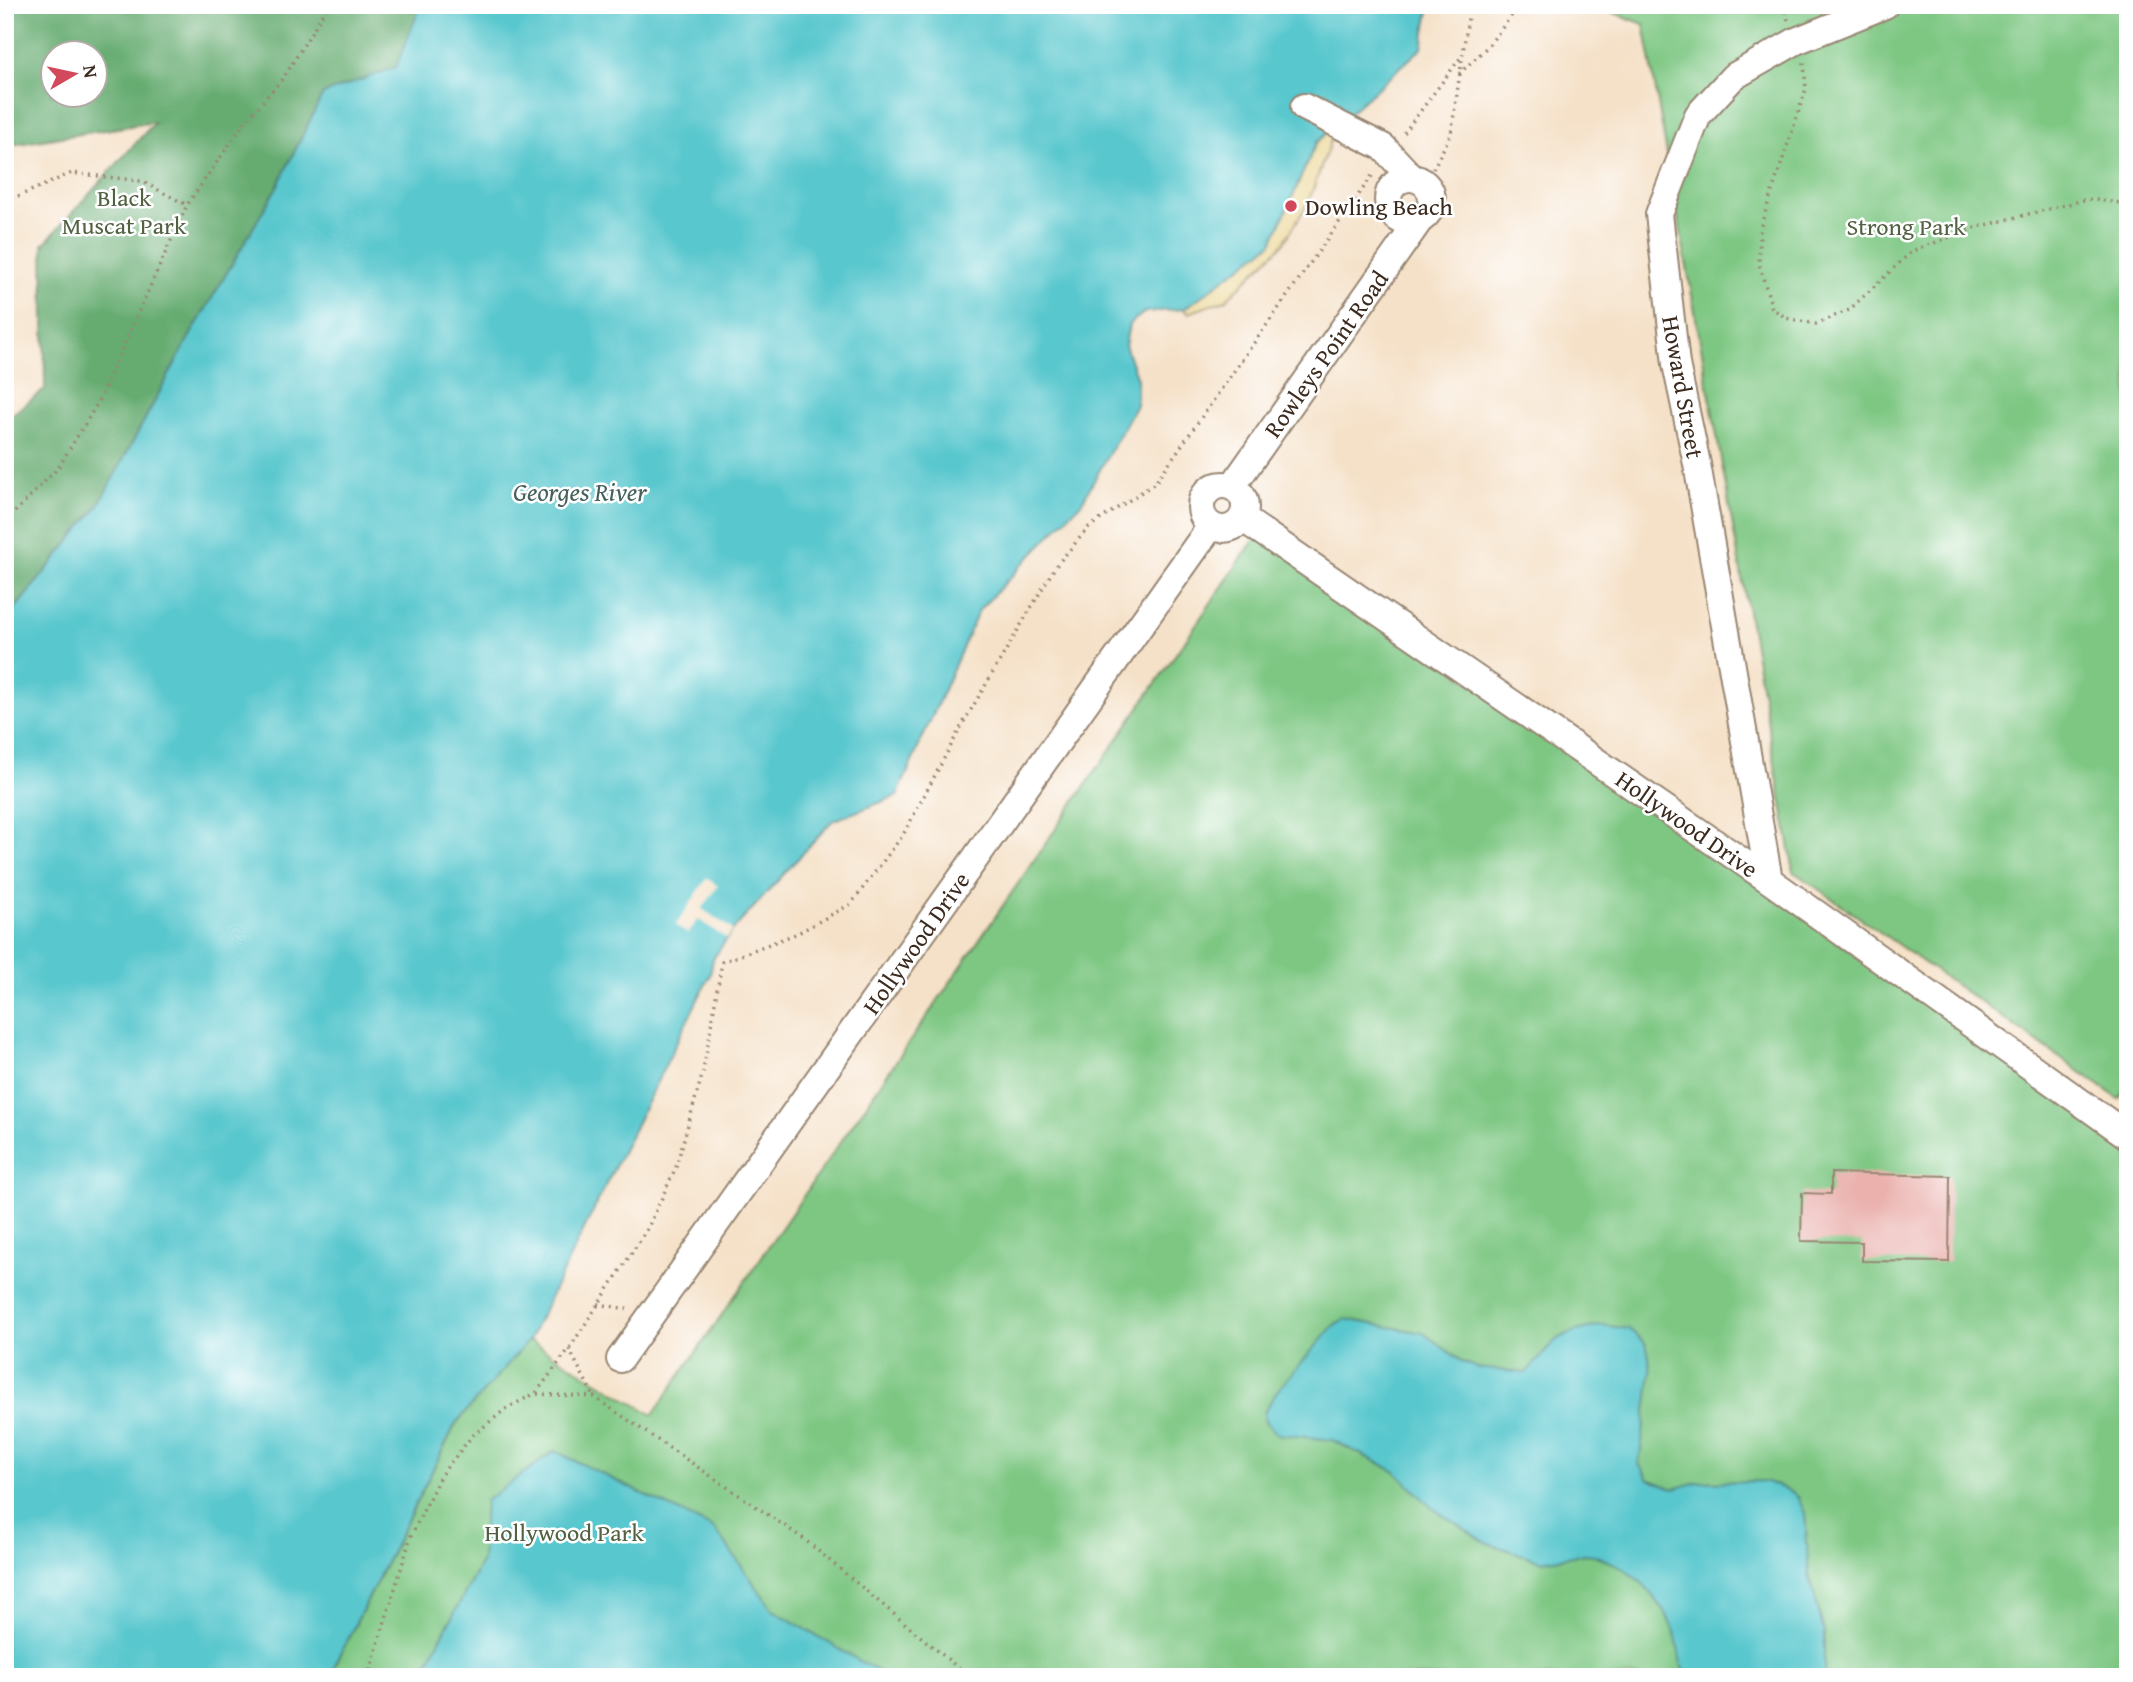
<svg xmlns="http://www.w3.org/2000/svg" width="2133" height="1682" viewBox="0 0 2133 1682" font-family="'Gentium Book Plus',serif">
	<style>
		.green { fill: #7ec783; stroke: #5c7850; stroke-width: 2 }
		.forest { fill: #66ac71; stroke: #506b48; stroke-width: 2; fill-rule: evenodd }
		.sand { fill: #eeda9e; stroke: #94825e; stroke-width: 2 }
		.water { fill: #59c7ce; stroke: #4a7876; stroke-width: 2 }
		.pier { fill: #f5e1c8 }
		.building { fill: #eab1ad }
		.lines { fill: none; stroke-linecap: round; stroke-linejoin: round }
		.minor-casing { stroke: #988673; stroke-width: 30 }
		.path { stroke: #988673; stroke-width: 3.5; stroke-dasharray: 2 5; stroke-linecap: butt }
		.minor { stroke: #fff; stroke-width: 26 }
		.poi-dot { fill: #d1495b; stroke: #fff; stroke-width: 2.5 }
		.labels { text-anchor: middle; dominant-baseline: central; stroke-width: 5; stroke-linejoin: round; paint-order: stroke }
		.park-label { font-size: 24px; fill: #526141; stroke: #fff }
		.poi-label { font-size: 24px; fill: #3b2a1e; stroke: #fff; text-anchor: start }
		.street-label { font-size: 24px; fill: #3b2a1e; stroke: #fff }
		.water-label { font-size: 26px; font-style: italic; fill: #46615c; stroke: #fff }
	</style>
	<rect width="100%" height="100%" fill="#fff"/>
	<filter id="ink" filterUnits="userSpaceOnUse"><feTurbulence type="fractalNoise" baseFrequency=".0143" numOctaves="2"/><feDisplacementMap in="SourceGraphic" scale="14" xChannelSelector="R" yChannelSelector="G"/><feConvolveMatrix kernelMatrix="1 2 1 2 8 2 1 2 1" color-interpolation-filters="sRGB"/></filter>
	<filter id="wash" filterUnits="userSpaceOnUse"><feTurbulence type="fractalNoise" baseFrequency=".00686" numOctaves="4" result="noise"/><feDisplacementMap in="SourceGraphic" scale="28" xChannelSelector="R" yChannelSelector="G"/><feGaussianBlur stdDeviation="1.57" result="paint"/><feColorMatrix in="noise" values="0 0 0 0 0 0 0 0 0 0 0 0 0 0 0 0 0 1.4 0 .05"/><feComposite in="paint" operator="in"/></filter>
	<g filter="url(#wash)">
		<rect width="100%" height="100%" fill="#f5e1c8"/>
		<!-- green -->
		<path class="green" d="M1592 5H2128V1086L2119 1099 1794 872 1644 24Z
			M1259 533 2128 1146V1677H329L456 1423 529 1340 653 1415Z"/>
		<!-- forest -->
		<path class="forest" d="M5 5H421L396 68 323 94 277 187 190 336 97 508 5 621V420L45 389 43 245 155 122 5 146ZM52 52H94V94H52Z"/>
		<!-- sand -->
		<path class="sand" d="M1348 114 1332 137 1308 203 1283 244 1226 300 1188 313 1184 309 1243 248 1311 123Z"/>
		<!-- water -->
		<path class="water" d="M421 5H1430L1422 48 1316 143 1272 243 1184 309 1145 312 1129 324 1125 345 1137 379 1136 405 1082 502 979 610 897 796 832 821 733 930 713 959 710 975 529 1340 456 1423 329 1677H5V621L97 508 190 336 277 187 323 94 396 67Z
			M1345 1319 1423 1333 1463 1362 1477 1368 1526 1373 1557 1339 1572 1332 1602 1325 1629 1329 1646 1344 1648 1352 1651 1373 1639 1464 1648 1479 1674 1489 1698 1482 1764 1481 1791 1491 1798 1497 1805 1513 1809 1574 1824 1632V1677H1689L1681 1664 1675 1632 1661 1606 1641 1582 1620 1566 1594 1555 1584 1554 1542 1561 1487 1543 1432 1508 1395 1471 1332 1440 1277 1434 1265 1421 1264 1413 1276 1392 1335 1324Z
			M555 1451 715 1529 773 1610 887 1677H433L427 1664 482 1561 485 1501Z"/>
		<!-- pier -->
		<path class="pier" d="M707 878 718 886 702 909 733 930 727 939 698 919 688 934 676 925Z"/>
		<g id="blocks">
			<!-- building -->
			<path class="building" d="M1831 1173 1950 1176 1949 1262 1862 1261V1242L1801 1241 1802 1193 1831 1194Z"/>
		</g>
	</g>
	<g filter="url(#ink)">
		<use href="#blocks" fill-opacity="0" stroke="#988673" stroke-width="2"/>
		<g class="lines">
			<!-- minor casing -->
			<g class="minor-casing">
				<path id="minor" d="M1304 107 1383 147 1412 178
					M1388 200a22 22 0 1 1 44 0a22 22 0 1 1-44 0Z
					M1201 507a22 22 0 1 1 44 0a22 22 0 1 1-44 0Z
					M1232 487 1419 221
					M1242 518 1769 880 2128 1136
					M1769 880 1697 464 1676 364 1659 214 1698 115 1733 77 1796 41 1885 5
					M620 1359 1211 526"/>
			</g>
			<!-- path -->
			<path class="path" d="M1783 5 1788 20
				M1804 63 1806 89 1760 228 1759 264 1772 308 1786 318 1816 324 1849 310 1912 251 1978 227 2088 199 2128 204
				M1459 74 1487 47 1520 5
				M1404 133 1461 57
				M1433 169 1451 134 1470 5
				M5 202 72 173 141 181 187 205
				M5 522 58 468 97 404 187 205 245 122 284 77 328 5
				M598 1304 627 1309
				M569 1349 594 1397
				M537 1394 594 1397 804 1539 969 1677
				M368 1677 411 1536 440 1476 472 1436 507 1408 536 1393 569 1349 648 1228 676 1167 703 1072 722 962 798 933 851 904 903 835 962 725 1055 567 1089 527 1155 483 1374 173"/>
			<!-- minor -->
			<use href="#minor" class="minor"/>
		</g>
	</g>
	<!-- markers -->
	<circle class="poi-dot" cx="1291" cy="206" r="7"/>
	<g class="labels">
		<!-- park labels -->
		<g class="park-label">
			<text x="124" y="197">Black<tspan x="124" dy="28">Muscat Park</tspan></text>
			<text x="1906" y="226">Strong Park</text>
			<text x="564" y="1532">Hollywood Park</text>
		</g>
		<!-- poi labels -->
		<g class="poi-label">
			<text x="1305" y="206">Dowling Beach</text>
		</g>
		<!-- street labels -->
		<g class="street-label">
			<text transform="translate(1326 354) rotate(-55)">Rowleys Point Road</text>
			<text transform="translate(1683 387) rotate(80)">Howard Street</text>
			<text transform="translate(1687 824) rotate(35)">Hollywood Drive</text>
			<text transform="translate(916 943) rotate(-55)">Hollywood Drive</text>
		</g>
		<!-- water labels -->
		<g class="water-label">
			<text x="580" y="491">Georges River</text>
		</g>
	</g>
	<!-- margin -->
	<rect width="2133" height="1682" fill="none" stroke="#fff" stroke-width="28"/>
	<!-- north arrow -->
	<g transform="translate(74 74) rotate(81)"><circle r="33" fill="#ffffff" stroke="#b1aaa5" stroke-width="2"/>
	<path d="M0-5L12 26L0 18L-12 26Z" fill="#d1495b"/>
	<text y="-10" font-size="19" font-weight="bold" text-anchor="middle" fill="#3b2a1e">N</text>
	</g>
</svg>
